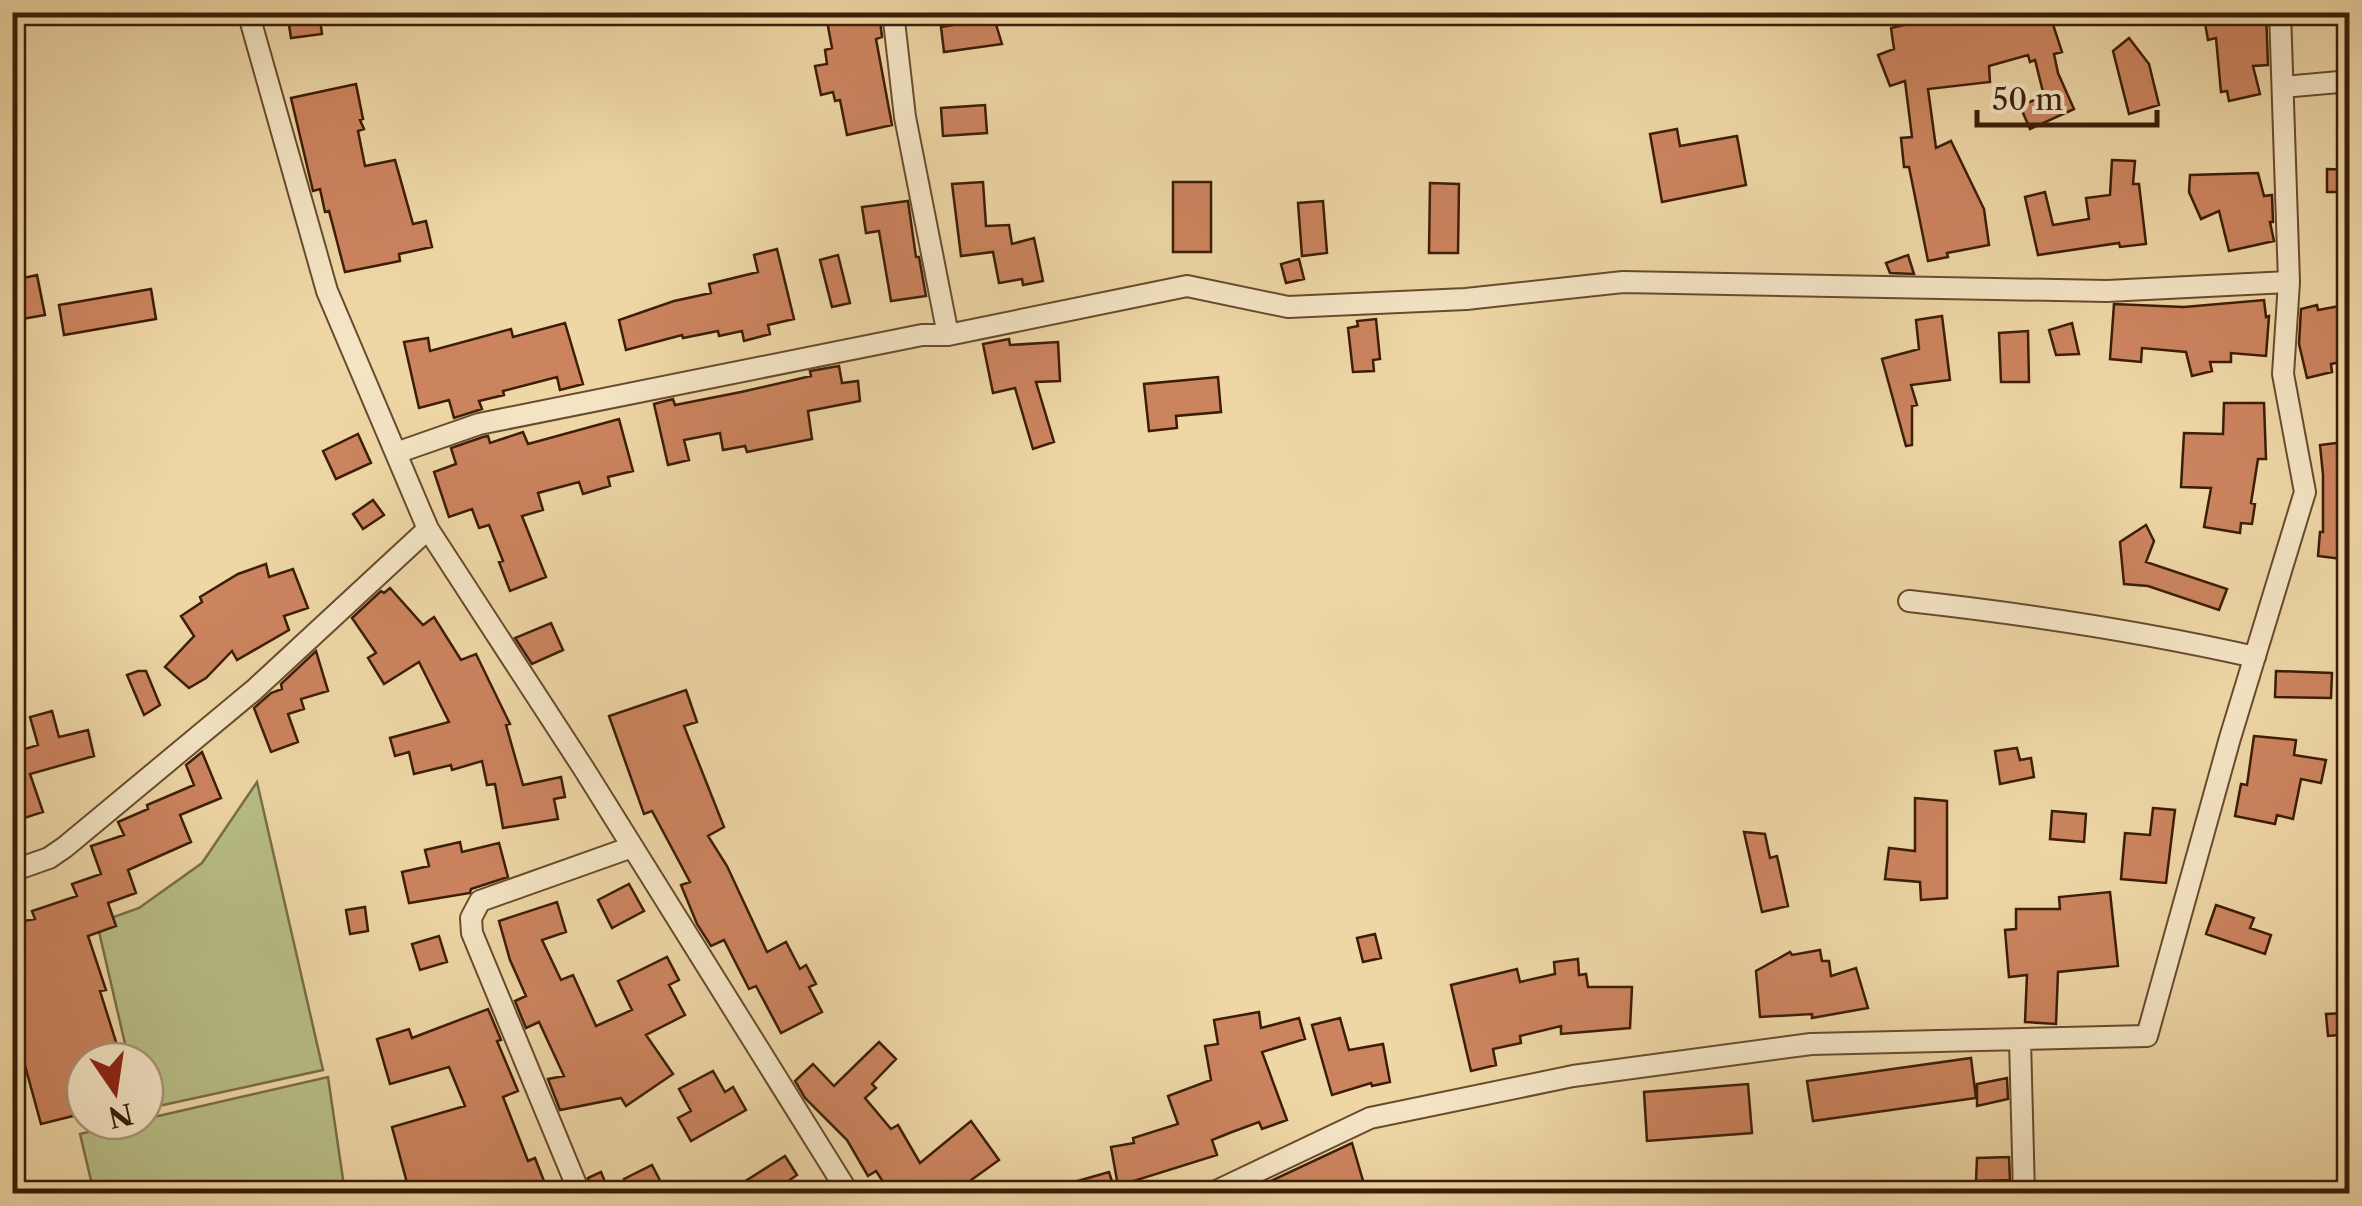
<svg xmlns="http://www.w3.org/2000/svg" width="2362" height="1206" viewBox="0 0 2362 1206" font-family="'Libre Caslon Text',serif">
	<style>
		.green { fill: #b8be87; stroke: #7a6e47; stroke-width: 2.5 }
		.building { fill: #cc845f; stroke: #3c1d07; stroke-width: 2.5 }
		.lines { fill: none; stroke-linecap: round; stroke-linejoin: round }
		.street-casing { stroke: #684b2e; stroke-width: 24 }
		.street { stroke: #f4e4c4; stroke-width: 20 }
	</style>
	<rect width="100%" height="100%" fill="#eed6a5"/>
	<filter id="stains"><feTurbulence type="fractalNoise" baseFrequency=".002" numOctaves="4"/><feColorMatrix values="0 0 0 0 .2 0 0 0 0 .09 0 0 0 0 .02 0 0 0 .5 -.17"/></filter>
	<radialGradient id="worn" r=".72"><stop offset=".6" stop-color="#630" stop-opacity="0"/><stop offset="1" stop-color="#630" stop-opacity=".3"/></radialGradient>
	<!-- green -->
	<path class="green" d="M257 782 323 1070 145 1109V1061H129L97 923 139 908 202 863Z
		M328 1077 345 1193H94L80 1134Z"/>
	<!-- building -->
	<path class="building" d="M287 12H319L322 34 291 38Z
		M879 12 882 37 876 39 892 125 847 135 840 100 835 101 833 92 821 95 815 66 827 64 825 50 832 48 827 21Z
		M1961 12H2049L2062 52 2054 54 2058 73 2074 109 2030 129 2020 106 2044 96 2035 60 2030 62 2028 55 1989 66 1990 82 1928 89 1936 148 1951 141 1984 209 1989 245 1947 253 1948 257 1928 261 1909 167H1904L1901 138 1912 137 1905 81 1890 86 1878 55 1894 49 1891 28Z
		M2203 12H2266L2268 65 2253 66 2260 94 2229 101 2227 91 2221 92 2216 38 2208 40Z
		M994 18 1002 44 944 52 941 27Z
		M2129 38 2149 64 2159 105 2129 114 2113 51Z
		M356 84 363 119 360 120 364 129 358 131 365 166 395 160 413 224 426 221 432 247 399 254 400 261 345 272 329 211 325 212 320 189 313 191 291 98Z
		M985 105 987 133 943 136 941 108Z
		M1677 129 1680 146 1737 136 1746 185 1662 202 1650 134Z
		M2112 160 2135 161 2133 184H2139L2146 244 2120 247 2119 243 2038 255 2025 197 2045 192 2053 225 2089 219 2086 198 2110 195Z
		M2327 169 2350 170V192H2327Z
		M2258 173 2264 196 2272 195 2273 222H2270L2274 241 2229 251 2219 211 2201 219 2189 192 2190 175Z
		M983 182 986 226 1009 225 1012 244 1034 238 1043 281 1023 285 1022 279 999 283 993 252 961 256 952 184Z
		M1173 182H1211V252H1173Z
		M1430 183 1459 184 1458 253H1429Z
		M908 201 916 257H919L926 296 891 301 879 231 866 233 862 207Z
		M1323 201 1327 253 1302 256 1298 203Z
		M777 249 794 319 768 325 770 334 744 341 742 331 719 336 718 331 683 338 682 335 626 350 619 320 674 301 711 293 709 284 758 272 754 255Z
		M838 255 850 303 832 307 820 260Z
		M1908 255 1914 274 1890 273 1886 263Z
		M1299 259 1304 279 1286 283 1281 264Z
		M37 275 45 315 22 319 14 280Z
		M151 289 156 319 64 335 59 305Z
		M2264 300 2266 317 2269 316 2266 356 2231 353V362H2210L2212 371 2192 376 2186 352 2142 348 2141 362 2110 359 2114 304 2184 307Z
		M2350 304V360L2331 364 2332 372 2307 378 2299 344 2301 309 2317 305 2318 310Z
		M1942 316 1950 380 1911 385 1917 405 1912 406V445L1906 446 1882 359 1919 349 1916 320Z
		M1376 319 1380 359 1373 360 1374 371 1353 372 1348 328 1358 326 1357 321Z
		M565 323 583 384 560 390 557 377 503 391 504 395 479 401 482 409 454 418 449 400 419 408 404 342 428 338 430 351 511 329 513 337Z
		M2072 323 2079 354 2056 355 2049 330Z
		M2028 331 2029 382H2001L1999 333Z
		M1009 339 1010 345 1058 342 1060 381 1036 382 1054 442 1033 449 1015 388 993 393 983 344Z
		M839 366 842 383 858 381 860 401 808 411 812 439 747 452 745 446 723 450 720 433 684 440 689 460 668 465 654 404 673 399 675 405 741 392 811 376 810 371Z
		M1218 377 1221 412 1176 416 1177 428 1149 431 1144 384Z
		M2224 403H2264L2266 459H2258L2251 503 2255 504 2252 524 2241 523 2240 533 2204 527 2211 488 2181 487 2184 433 2223 434Z
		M619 419 633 471 608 477 610 486 583 494 579 482 538 493 543 510 522 516 546 577 510 591 499 562 503 561 489 525 479 528 472 509 449 517 434 472 456 464 451 448 483 437 488 436 490 443 523 432 528 444Z
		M358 434 371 463 336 479 323 451Z
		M2345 442 2350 476V560L2318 556 2320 532H2323V475L2320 445Z
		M373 500 384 515 363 529 353 514Z
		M2146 525 2154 541 2146 562 2227 589 2219 610 2148 586 2124 584 2120 542Z
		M266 564 269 577 293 569 308 608 284 616 289 630 237 660 232 651 206 678 189 688 165 667 194 636 181 616 202 602 200 597 238 574Z
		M390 588 423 625 434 617 461 660 476 654 510 724 506 725 523 785 561 777 565 797 554 799 558 819 503 828 495 784 487 785 482 761 452 770 451 765 414 774 409 752 395 756 390 738 449 722 419 662 384 684 368 658 376 653 352 618 381 591 384 593Z
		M551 623 563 650 532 664 515 638Z
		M316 651 328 691 301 699 304 709 288 714 298 742 271 752 254 708 271 693 282 689 281 684Z
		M138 671H146L160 705 144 715 127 675Z
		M2276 671 2332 673 2331 698 2275 697Z
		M686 690 697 722 684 726 724 827 708 836 727 866 767 952 786 942 800 969 806 965 816 984 809 987 822 1012 781 1033 756 986 749 989 724 940 711 946 697 924 681 885 690 882 652 811 644 814 609 716Z
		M52 711 59 737 88 730 94 756 30 774 43 812 18 820 12 802V733L16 732 22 750 38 745 30 717Z
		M2254 736 2296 740 2294 755 2326 760 2321 783 2301 779 2293 819 2277 815 2275 824 2235 816 2241 784 2247 785Z
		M2017 748 2020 760 2031 758 2034 777 2000 784 1995 751Z
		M202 752 221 798 180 815 191 842 128 870 136 893 108 903 116 926 88 936 106 990 100 991 121 1058 85 1061V1113L41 1124 24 1062 12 1066V923L35 919 32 911 77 896 72 884 101 874 91 846 124 835 118 822 148 809 147 805 194 785 186 765Z
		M1915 798 1947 801V898L1921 900 1920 882 1885 879 1889 848 1915 851Z
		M2153 808 2175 810 2166 883 2121 879 2125 833 2150 835Z
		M2052 811 2086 814 2084 842 2050 839Z
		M1744 832 1765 834 1770 858 1777 856 1788 906 1762 912Z
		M460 842 462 852 499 843 508 877 471 889 470 893 409 903 402 872 429 866 425 850Z
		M629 884 644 911 612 928 598 900Z
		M2110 892 2118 966 2058 972 2056 1024 2025 1022 2027 975 2009 977 2005 930 2016 929V909H2060L2059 897Z
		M557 902 566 932 542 940 561 980 573 975 596 1026 632 1010 618 981 667 957 679 980 669 985 685 1015 646 1035 673 1074 626 1106 621 1098 560 1110 548 1079 564 1076 539 1022 526 1028 515 1001 526 996 510 960 499 921Z
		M2216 905 2254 918 2250 928 2271 935 2265 954 2206 934Z
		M365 907 368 931 350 934 346 910Z
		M1375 934 1381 958 1363 962 1357 938Z
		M439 936 447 962 420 970 412 944Z
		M1820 950 1822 961H1829L1831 976 1856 968 1868 1008 1812 1018V1014L1760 1017 1756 971 1790 952 1792 955Z
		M1578 959 1579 975 1586 974 1588 987H1632L1630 1028 1561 1034V1026L1520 1036 1521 1043 1493 1049 1496 1065 1471 1071 1451 985 1517 969 1520 982 1555 974 1554 962Z
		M488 1009 501 1040 497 1041 518 1091 503 1097 528 1161 535 1158 549 1194H410L392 1127 465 1106 449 1067 390 1084 377 1039 409 1029 412 1038Z
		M1259 1012 1261 1028 1299 1018 1305 1039 1262 1052 1287 1120 1262 1129 1259 1122 1232 1132 1212 1140 1217 1155 1118 1186 1111 1147 1134 1143 1133 1138 1178 1124 1168 1096 1211 1080 1205 1046 1218 1044 1214 1020Z
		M2347 1013 2349 1034 2328 1036 2326 1014Z
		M1340 1018 1349 1050 1383 1044 1390 1082 1372 1086 1371 1083 1332 1095 1312 1025Z
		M879 1042 896 1059 872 1084 876 1088 865 1098 891 1129 898 1125 920 1163 971 1121 999 1160 967 1183 974 1194H891L876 1171 868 1176 847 1140 805 1098 795 1081 813 1064 834 1086Z
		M1971 1058 1976 1098 1813 1121 1807 1081Z
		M713 1071 725 1092 733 1087 746 1110 691 1141 678 1118 691 1111 679 1089Z
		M2007 1078 2008 1099 1977 1106V1084Z
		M1748 1084 1752 1133 1647 1141 1644 1092Z
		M1352 1143 1366 1191 1355 1194H1243Z
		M785 1156 797 1175 784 1184 791 1194H725Z
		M2009 1157 2010 1180 1976 1181 1977 1158Z
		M652 1165 667 1194H631L624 1179Z
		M601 1172 610 1194H593L588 1178Z
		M1109 1172 1116 1194H1054L1053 1188Z"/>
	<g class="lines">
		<!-- street casing -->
		<g class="street-casing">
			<path id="street" d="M248 12 327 291 428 529 584 769 849 1194
				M893 12 905 117 948 335
				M2284 87 2350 81
				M396 453 479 424 922 335H948L1187 286 1288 307 1466 299 1623 282 2107 291 2289 282
				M1909 601C2026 614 2140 631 2255 657
				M12 871 49 858 65 847 254 690 428 529
				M2020 1040 2024 1194
				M580 1194 472 933 471 918 480 901 632 847
				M1210 1194 1370 1118 1573 1076 1811 1044 2147 1036 2230 738 2305 492 2283 374 2289 282 2280 12"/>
		</g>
		<!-- street -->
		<use href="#street" class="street"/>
	</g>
	<!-- margin -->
	<rect width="2362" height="1206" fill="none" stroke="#eed6a5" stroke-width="50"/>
	<rect x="15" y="15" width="2332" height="1176" fill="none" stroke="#3c1d07" stroke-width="5"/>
	<rect x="25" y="25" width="2312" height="1156" fill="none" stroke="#3c1d07" stroke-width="2.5"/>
	<!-- north arrow -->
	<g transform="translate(115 1091) rotate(167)"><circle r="48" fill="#f4e4c4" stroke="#aa9478" stroke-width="2.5"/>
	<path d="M0-8L18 38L0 25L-18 38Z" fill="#8f2418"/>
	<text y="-15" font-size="28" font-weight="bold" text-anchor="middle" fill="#3c1d07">N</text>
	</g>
	<!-- scale -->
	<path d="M1977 110v15h180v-15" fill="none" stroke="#3c1d07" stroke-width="5"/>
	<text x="1992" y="110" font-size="30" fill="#3c1d07" stroke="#f4e4c4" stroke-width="8" paint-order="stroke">50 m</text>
	<rect width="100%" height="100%" filter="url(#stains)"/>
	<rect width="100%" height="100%" fill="url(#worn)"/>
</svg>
